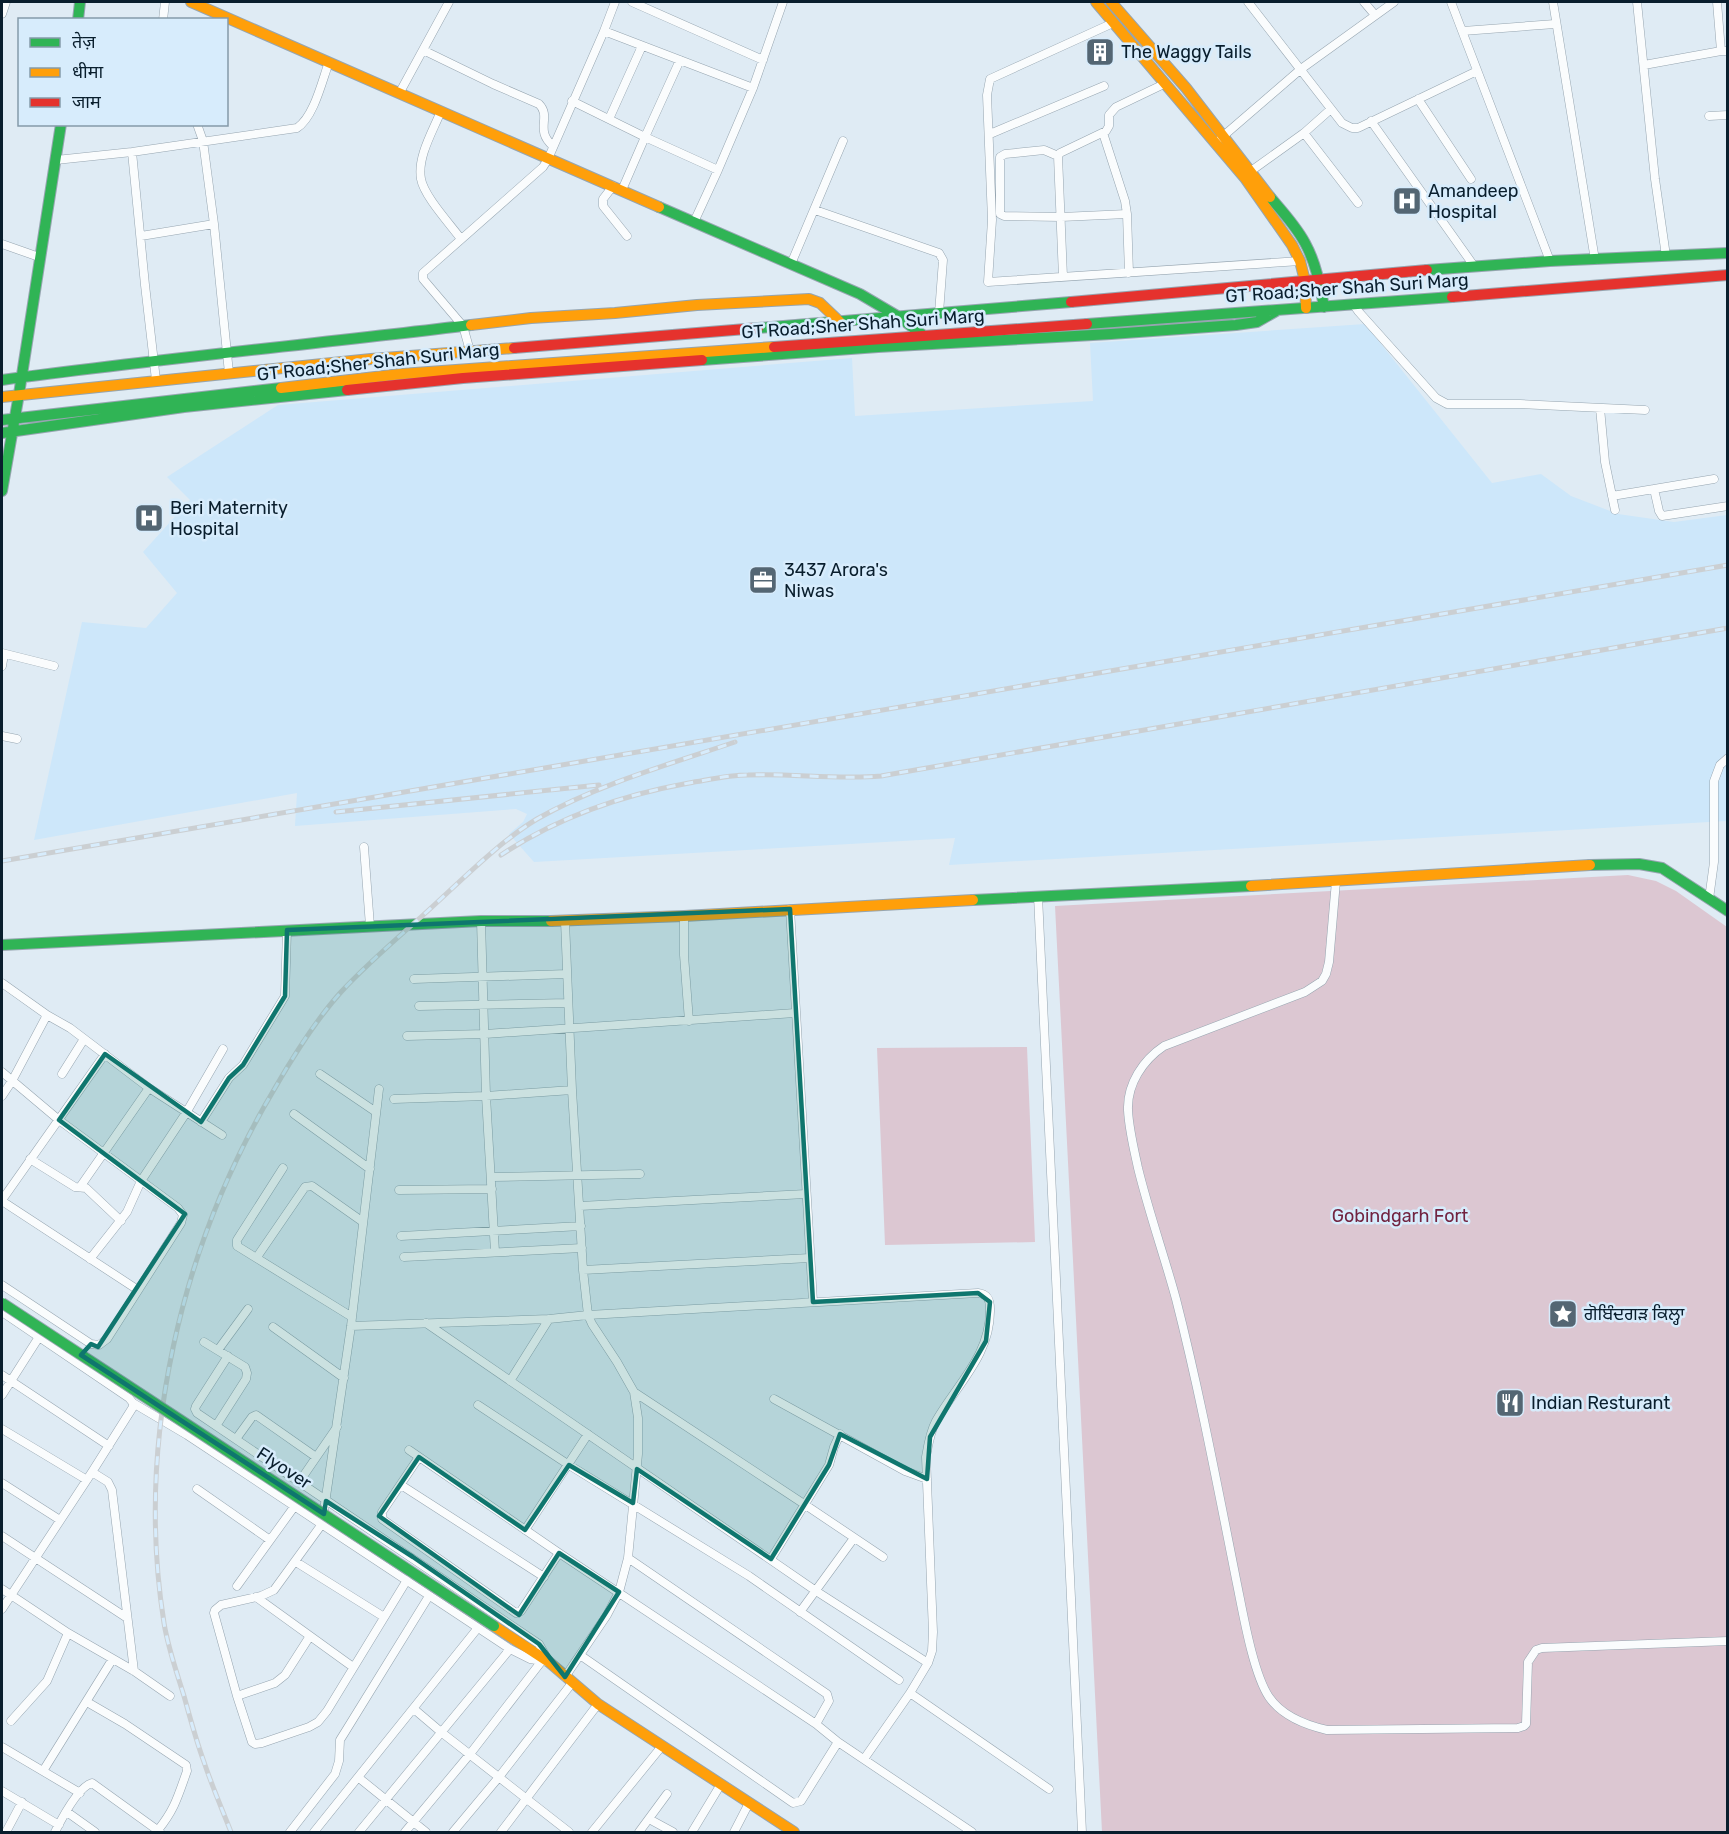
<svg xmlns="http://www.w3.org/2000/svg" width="1729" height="1834" viewBox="0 0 1729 1834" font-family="Rubik,'Noto Sans Devanagari','Noto Sans Gurmukhi',sans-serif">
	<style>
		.built { fill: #cde7fa }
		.green { fill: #dcc7d2 }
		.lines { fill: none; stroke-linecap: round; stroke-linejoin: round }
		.street-casing { stroke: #96a5b0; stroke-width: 9 }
		.fast-casing { stroke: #96a5b0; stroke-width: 12 }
		.slow-casing { stroke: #96a5b0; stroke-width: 12 }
		.jam-casing { stroke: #96a5b0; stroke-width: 12 }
		.street { stroke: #fafcfd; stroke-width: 8 }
		.fast { stroke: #30b455; stroke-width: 10 }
		.slow { stroke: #ff9f0a; stroke-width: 10 }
		.jam { stroke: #e5322d; stroke-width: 10 }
		.rail-casing { stroke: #cbcfd2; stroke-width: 5 }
		.rail { stroke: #d7ecfc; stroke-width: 3; stroke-dasharray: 9; stroke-linecap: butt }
		.fast-bridge-casing { stroke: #96a5b0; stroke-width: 12; stroke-linecap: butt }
		.fast-bridge { stroke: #30b455; stroke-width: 10 }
		.marked { fill: #0f766e; fill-opacity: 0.2; stroke: #0f766e; stroke-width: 4.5; stroke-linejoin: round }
		.labels { text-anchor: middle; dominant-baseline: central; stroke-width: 5; stroke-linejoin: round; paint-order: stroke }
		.poi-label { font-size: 18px; fill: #091e2d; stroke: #d7ecfc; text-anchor: start }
		.street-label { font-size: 18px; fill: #091e2d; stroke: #d7ecfc }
		.park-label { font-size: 18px; fill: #722441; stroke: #d7ecfc }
	</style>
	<rect width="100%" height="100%" fill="#dfebf4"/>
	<!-- built -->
	<path class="built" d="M1365 324 1492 483 1541 474 1571 496 1618 514 1674 522 1727 515V821L949 865 955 838 534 862 509 834 523 822 527 814 516 809 295 826 297 793 34 840 82 622 146 628 177 593 143 552 190 500 167 477 278 405 852 358 855 416 1093 401 1090 343Z"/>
	<!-- green -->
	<path class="green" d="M1628 875 1656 881 1676 891 1727 927V1832H1102L1055 906Z
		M1027 1047 1035 1242 885 1245 877 1048Z"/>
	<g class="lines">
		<!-- street casing -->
		<g class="street-casing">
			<path id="street" d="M632 2 763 60
				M1248 2 1342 123 1352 128H1358L1477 71
				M1364 2 1375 15
				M1451 2 1550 261
				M1553 2 1595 260
				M1637 2 1655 179 1666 256
				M1717 2 1721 51H1728
				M2 14 6 2
				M163 20 165 2
				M1113 23 990 79 987 95 992 220 988 282 1300 261
				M604 31 615 2
				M1463 31 1555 24
				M423 50 493 84 539 104C552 117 534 130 553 146
				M1644 65 1721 51
				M400 92 449 2
				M1418 99 1471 179
				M572 101 645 137 680 60
				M441 111C433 131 417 157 421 179 424 196 450 224 461 239
				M1709 116 1728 115
				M609 119 642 46
				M1371 121 1474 266
				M197 124 203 141 214 224 229 373
				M1103 133 1125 201 1127 214
				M1304 133 1358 203
				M990 134 1104 86
				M1221 138 1301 69 1394 2
				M132 152 145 285 156 380
				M1058 156 1044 150 1005 154 1000 157V214L1004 216 1061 217 1127 214 1129 273
				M56 160 132 152 297 128C314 117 322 81 329 62
				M1251 171 1304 133 1331 109
				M613 186 603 199V206L627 236
				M622 190 645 137 718 170 753 88 783 2
				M815 210 939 253 943 260 939 313
				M694 222 718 170
				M141 236 214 224
				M2 244 39 257
				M791 264 843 141
				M1063 277 1058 156 1060 153 1106 131 1109 126V115L1116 107 1164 84
				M1353 304 1358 311 1436 398 1447 404H1520L1645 410
				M470 351 463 326 423 279V273L543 167 548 159 604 31 753 88
				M1600 408 1605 462 1615 510
				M1654 489 1659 511 1662 516 1728 506
				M1612 496 1714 479
				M2 653 54 666
				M2 666 4 654
				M2 736 17 739
				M364 847 370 926
				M1336 881 1329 962 1326 974 1322 981 1305 992 1164 1046C1143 1060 1127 1084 1128 1110 1129 1130 1134 1149 1138 1168 1149 1213 1164 1255 1176 1299 1200 1393 1218 1489 1237 1584 1243 1613 1253 1673 1269 1697 1282 1716 1305 1725 1327 1730L1518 1728 1524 1726 1526 1724 1528 1662 1536 1650 1542 1648 1728 1641
				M1038 896C1051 1208 1069 1520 1082 1832
				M1709 899 1714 862V781L1720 765 1728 758
				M790 909 813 1302
				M684 916V955L689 1021
				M481 921 486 1096 495 1252
				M565 921 572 1090 583 1270 588 1315 592 1324 617 1362 634 1392 638 1418V1454L628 1558 619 1592 607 1615 565 1677
				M414 979 567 974
				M2 983 47 1015 70 1028 149 1088 222 1135
				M419 1006 568 1003
				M407 1036 485 1034 795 1013
				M2 1072 59 1120 178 1208 183 1215 181 1223 107 1339 99 1345 91 1344 2 1285
				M62 1074 84 1039
				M320 1074 376 1112
				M379 1089 351 1326 322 1524 274 1590 261 1596 221 1605 215 1610 214 1613 237 1696 252 1742 255 1744 262 1743 309 1727 318 1722 327 1711 407 1580
				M2 1096 12 1081 47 1015
				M394 1099 486 1096 572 1090
				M294 1114 370 1169
				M201 1122 229 1078 243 1065 285 996 287 930
				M30 1159 75 1187 86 1188 121 1221
				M283 1168 237 1240V1246L352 1317
				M492 1177 640 1174
				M80 1187 149 1088
				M399 1190 492 1189
				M2 1200 105 1054
				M2 1201 138 1290
				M580 1206 806 1194
				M401 1236 581 1226
				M257 1257 305 1187 312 1186 363 1222
				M404 1257 582 1248
				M90 1259 127 1212 141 1181 186 1113 223 1049
				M583 1270 810 1258
				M2 1312 129 1398 133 1403V1407L92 1472 2 1609
				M426 1323 816 1591 928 1663
				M351 1326 549 1319 588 1315 978 1293C988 1294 990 1300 990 1309 991 1355 957 1384 936 1421 930 1432 928 1445 926 1457L933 1632 932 1651 928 1663 910 1693 864 1759
				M273 1327 344 1378
				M204 1342 245 1367 247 1373 246 1379 216 1426
				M218 1350 248 1309
				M2 1375 109 1446
				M510 1381 549 1319
				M634 1392 804 1504 883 1557
				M2 1395 39 1337
				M774 1399 905 1471 927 1479
				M133 1403 187 1435 510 1649 530 1659 549 1662 539 1644C425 1566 311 1489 197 1413L195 1409 196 1406 228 1356
				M478 1405 569 1465 749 1576 899 1680
				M2 1429 87 1480
				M236 1439 252 1417 256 1415 316 1457
				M409 1450 559 1553 816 1724 838 1742 972 1832
				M419 1457 382 1512V1519L516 1613 521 1611 559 1553
				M92 1472 108 1482 112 1490 134 1671
				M304 1475 337 1427
				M2 1483 60 1520
				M401 1485 544 1577
				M197 1489 270 1540
				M525 1530 588 1434
				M2 1536 127 1618
				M628 1558 827 1694 829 1701 816 1724
				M771 1559 829 1465 834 1447 840 1434
				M296 1562 384 1617
				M237 1586 294 1507
				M2 1589 68 1633 134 1671 170 1696
				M256 1597 353 1667
				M800 1612 854 1538
				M580 1655 793 1803 801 1801 838 1742
				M910 1693 1049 1789
				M237 1696 275 1683 285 1675 310 1636
				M87 1702 125 1724 186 1765 187 1771C178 1796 175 1809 158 1830
				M414 1709 441 1732 569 1832
				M11 1721 47 1681 68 1633
				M2 1747 80 1793
				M43 1771 112 1660
				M359 1778 426 1832
				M2 1791 59 1825
				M67 1812 95 1832
				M649 1819 673 1832
				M6 1832 22 1802
				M55 1832C61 1820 78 1787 92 1783L160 1832
				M290 1832 335 1774 339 1761 340 1740 345 1732 429 1596
				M314 1832 477 1629
				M359 1832 510 1649
				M405 1832 470 1754 541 1662
				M453 1832 499 1777 572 1683
				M501 1832 598 1704
				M592 1832 662 1746
				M639 1832 667 1794
				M692 1832 721 1784
				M734 1832 749 1803"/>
		</g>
		<!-- fast casing -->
		<g class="fast-casing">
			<path id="fast" d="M78 20 80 2
				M1270 197C1282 211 1296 226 1305 243 1316 263 1320 285 1324 307
				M659 207 860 294 899 317 924 336
				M1427 270 1550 261 1728 253
				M1087 324 1452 297
				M758 328 1071 302
				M702 360 878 347 1111 334 1236 325 1257 322 1278 310
				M2 380C158 359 315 344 471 325
				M2 420 281 388
				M2 433 184 407 347 390
				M2 491 19 394 61 124
				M1590 865 1639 864 1662 868 1728 911
				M973 900 1251 886
				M2 945 481 921H551"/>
		</g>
		<!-- slow casing -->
		<g class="slow-casing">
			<path id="slow" d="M191 2 659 207
				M1096 2 1245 178 1292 245 1300 261 1305 281 1306 308
				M1111 2 1186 88 1270 197
				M471 325 531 318 615 313 697 305 809 299 820 303 840 322
				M281 388 401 374 774 347
				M2 397 371 359 514 348
				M1251 886 1590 865
				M551 921 684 916 973 900
				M494 1626 549 1662 598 1704 794 1832"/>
		</g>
		<!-- jam casing -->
		<g class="jam-casing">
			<path id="jam" d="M1452 297 1728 275
				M1071 302 1427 270
				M774 347 1087 324
				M514 348 758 328
				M347 390 463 378 702 360"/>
		</g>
		<!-- street -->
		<use href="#street" class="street"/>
		<!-- fast -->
		<use href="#fast" class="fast"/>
		<!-- slow -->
		<use href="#slow" class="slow"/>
		<!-- jam -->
		<use href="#jam" class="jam"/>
		<!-- rail casing -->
		<g class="rail-casing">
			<path id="rail" d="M336 812 599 785
				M501 855C558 817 622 795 689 783 708 780 728 775 748 775 792 773 836 780 881 776L1728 628
				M2 861 1728 565
				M231 1832C222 1809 212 1786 204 1762 196 1740 190 1718 184 1696 177 1673 168 1648 164 1623 135 1441 181 1245 275 1088 294 1055 315 1021 341 992 366 965 394 941 421 917 456 886 497 843 537 819 596 785 670 764 735 742"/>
		</g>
		<!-- rail -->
		<use href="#rail" class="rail"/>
		<!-- fast-bridge casing -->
		<g class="fast-bridge-casing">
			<path id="fast-bridge" d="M2 1303 494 1626"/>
		</g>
		<!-- fast-bridge -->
		<use href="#fast-bridge" class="fast-bridge"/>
	</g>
	<!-- marked area -->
	<path class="marked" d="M790 909 813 1302 978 1293 990 1302 986 1341 930 1437 927 1479 840 1434 829 1465 771 1559 637 1469 633 1503 569 1465 525 1530 419 1457 379 1516 519 1615 559 1553 619 1592 565 1677 539 1644 413 1557 326 1501 324 1514 81 1355 91 1344 98 1347 185 1214 59 1120 105 1054 201 1122 229 1078 243 1065 285 996 287 930Z"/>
	<!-- icons -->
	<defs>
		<g id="building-square" transform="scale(1.5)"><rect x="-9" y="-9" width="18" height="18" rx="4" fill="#546673" stroke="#d7ecfc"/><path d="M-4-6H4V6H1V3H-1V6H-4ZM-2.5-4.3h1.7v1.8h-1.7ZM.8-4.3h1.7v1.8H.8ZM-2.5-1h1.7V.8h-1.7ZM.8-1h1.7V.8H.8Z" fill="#fff"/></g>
		<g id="hospital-square" transform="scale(1.5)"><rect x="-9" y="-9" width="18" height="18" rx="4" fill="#546673" stroke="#d7ecfc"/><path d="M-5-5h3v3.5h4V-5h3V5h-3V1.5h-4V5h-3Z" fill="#fff"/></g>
		<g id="office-square" transform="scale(1.5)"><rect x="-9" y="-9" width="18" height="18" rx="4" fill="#546673" stroke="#d7ecfc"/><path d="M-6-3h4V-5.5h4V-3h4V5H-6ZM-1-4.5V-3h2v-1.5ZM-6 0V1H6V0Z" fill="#fff"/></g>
		<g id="sight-square" transform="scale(1.5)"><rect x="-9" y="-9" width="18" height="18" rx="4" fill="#546673" stroke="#d7ecfc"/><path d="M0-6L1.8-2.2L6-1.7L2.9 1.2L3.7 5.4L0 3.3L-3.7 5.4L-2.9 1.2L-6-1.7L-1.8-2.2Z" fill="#fff"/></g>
		<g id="restaurant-square" transform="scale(1.5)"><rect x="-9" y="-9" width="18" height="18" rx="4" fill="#546673" stroke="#d7ecfc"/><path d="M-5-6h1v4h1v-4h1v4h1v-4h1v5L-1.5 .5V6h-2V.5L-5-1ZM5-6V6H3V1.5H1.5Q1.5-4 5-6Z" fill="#fff"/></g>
	</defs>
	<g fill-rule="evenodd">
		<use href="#building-square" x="1100" y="52"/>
		<use href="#hospital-square" x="1407" y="201"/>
		<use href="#hospital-square" x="149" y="518"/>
		<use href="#office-square" x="763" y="580"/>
		<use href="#sight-square" x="1563" y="1314"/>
		<use href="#restaurant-square" x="1510" y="1403"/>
	</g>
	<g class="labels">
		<!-- poi labels -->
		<g class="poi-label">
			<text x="1121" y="52">The Waggy Tails</text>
			<text x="1428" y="191">Amandeep<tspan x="1428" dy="21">Hospital</tspan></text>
			<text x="170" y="508">Beri Maternity<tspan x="170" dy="21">Hospital</tspan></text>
			<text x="784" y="570">3437 Arora's<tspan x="784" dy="21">Niwas</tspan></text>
			<text x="1584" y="1314">ਗੋਬਿੰਦਗੜ ਕਿਲ੍ਹਾ</text>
			<text x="1531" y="1403">Indian Resturant</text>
		</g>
		<!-- street labels -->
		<g class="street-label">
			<text transform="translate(1347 288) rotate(-4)">GT Road;Sher Shah Suri Marg</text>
			<text transform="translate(863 324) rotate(-4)">GT Road;Sher Shah Suri Marg</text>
			<text transform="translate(378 362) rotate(-6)">GT Road;Sher Shah Suri Marg</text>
			<text transform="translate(284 1468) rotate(33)">Flyover</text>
		</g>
		<!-- park labels -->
		<g class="park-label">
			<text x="1400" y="1216">Gobindgarh Fort</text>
		</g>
	</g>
	<!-- border -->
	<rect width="1729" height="1834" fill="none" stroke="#091e2d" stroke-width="6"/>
	<!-- legend -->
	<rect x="18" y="18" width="210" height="108" fill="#d7ecfc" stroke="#859aa9" stroke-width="1.5"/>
	<rect x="30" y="38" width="30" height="9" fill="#30b455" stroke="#859aa9" stroke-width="1.5"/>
	<text x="72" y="48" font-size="18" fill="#091e2d">तेज़</text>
	<rect x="30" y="68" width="30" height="9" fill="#ff9f0a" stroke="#859aa9" stroke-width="1.5"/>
	<text x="72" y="78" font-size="18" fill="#091e2d">धीमा</text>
	<rect x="30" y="98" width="30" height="9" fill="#e5322d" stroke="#859aa9" stroke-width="1.5"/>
	<text x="72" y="108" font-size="18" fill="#091e2d">जाम</text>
</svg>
